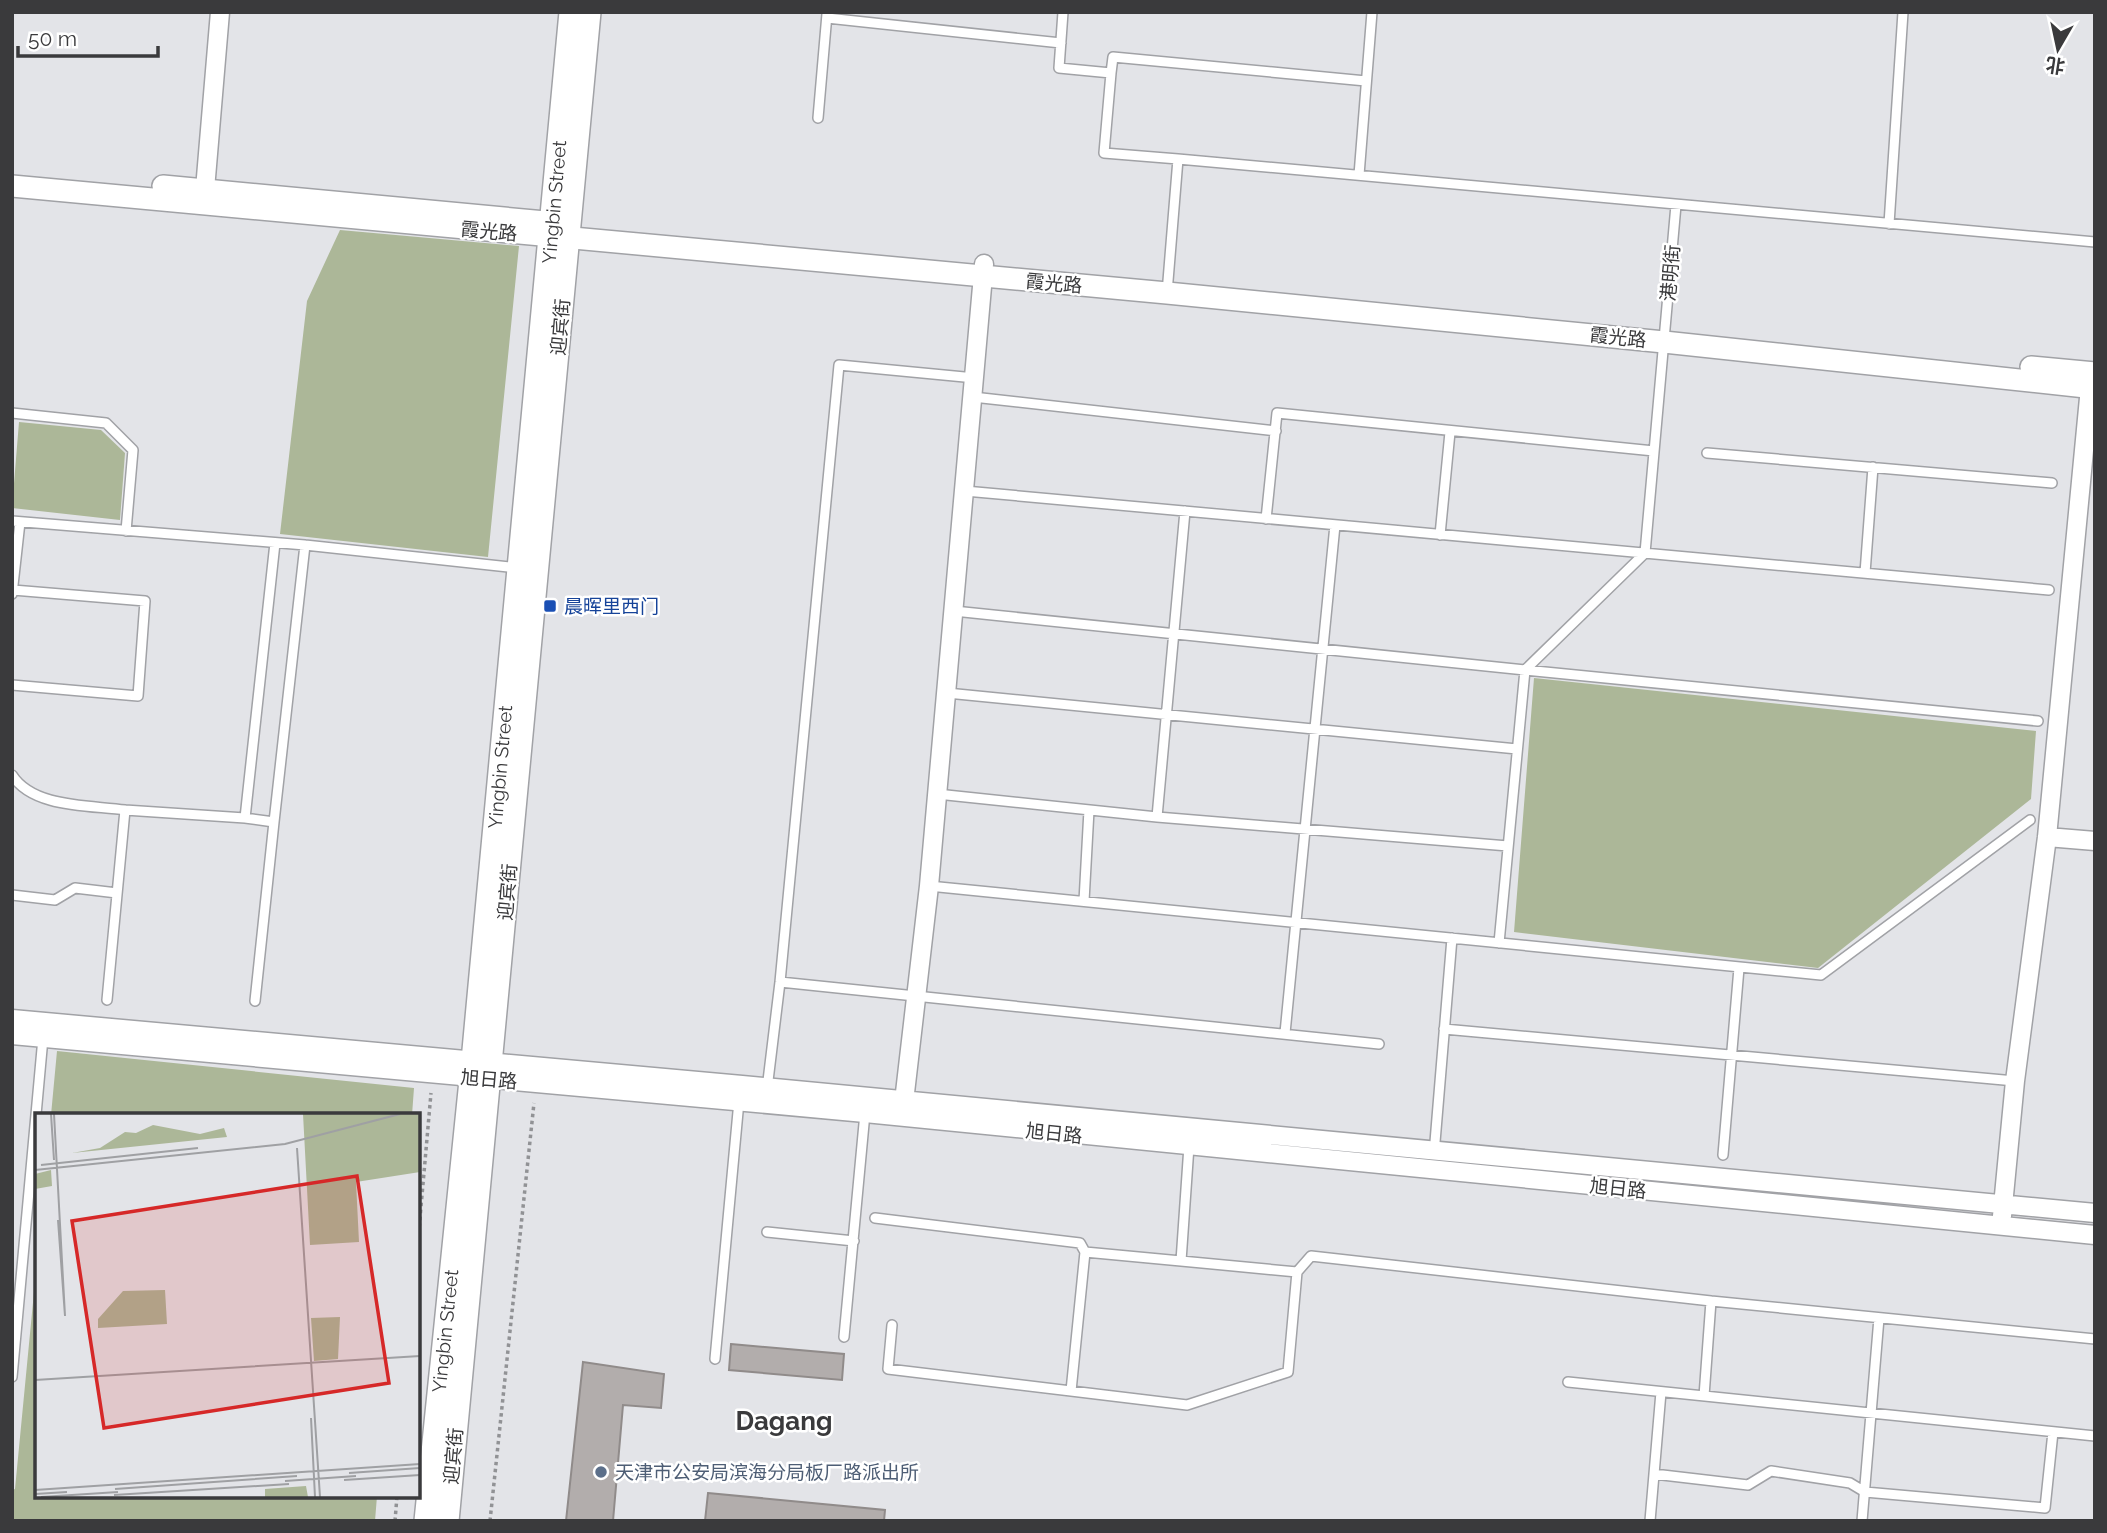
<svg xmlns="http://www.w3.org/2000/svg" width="2107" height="1533" viewBox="0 0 2107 1533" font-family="Raleway,'Noto Sans SC',sans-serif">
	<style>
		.green { fill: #acb798 }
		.building { fill: #b2adac; stroke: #908b8a; stroke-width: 2 }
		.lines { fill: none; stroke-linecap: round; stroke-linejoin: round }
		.service-casing { stroke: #a1a2a6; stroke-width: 12 }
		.minor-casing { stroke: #a1a2a6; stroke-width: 21 }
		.tertiary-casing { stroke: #a1a2a6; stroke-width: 24 }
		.secondary-casing { stroke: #a1a2a6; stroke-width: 26 }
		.path { stroke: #919295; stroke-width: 3.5; stroke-dasharray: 3.5 3.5; stroke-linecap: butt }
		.service { stroke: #fff; stroke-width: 9 }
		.minor { stroke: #fff; stroke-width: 18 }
		.tertiary { stroke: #fff; stroke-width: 21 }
		.secondary { stroke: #fff; stroke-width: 23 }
		.transit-dot { fill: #1a4fb4; stroke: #fff; stroke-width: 2.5 }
		.service-dot { fill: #5c6f8a; stroke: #fff; stroke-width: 2.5 }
		.labels { text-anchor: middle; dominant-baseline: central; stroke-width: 5; stroke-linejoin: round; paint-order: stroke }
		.street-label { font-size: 19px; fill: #3a3a3c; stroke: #fff }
		.transit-label { font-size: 19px; fill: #164399; stroke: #fff; text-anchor: start }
		.service-label { font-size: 19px; fill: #4e5e75; stroke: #fff; text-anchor: start }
		.district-label { font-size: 26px; font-weight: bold; fill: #3a3a3c; stroke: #fff }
		.inset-road { fill: none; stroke: #9fa0a3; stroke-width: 2 }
		.view { fill: #d62828; fill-opacity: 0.15; stroke: #d62828; stroke-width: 3.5 }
		.inset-edge { fill: none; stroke: #3a3a3c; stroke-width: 3.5 }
	</style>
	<rect width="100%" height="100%" fill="#e3e4e8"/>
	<!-- green -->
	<path class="green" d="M340 230 519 246 488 557 280 534 307 301Z
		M19 422 101 430 125 453 120 520 12 508Z
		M1534 678 2036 731 2031 799 1818 968 1514 932Z
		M57 1051 414 1088 412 1115H51Z
		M37 1261V1496H377L375 1521H12V1490L15 1489Z"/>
	<!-- building -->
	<path class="building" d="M731 1344 844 1354 842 1380 729 1370Z
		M583 1362 664 1374 661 1408 623 1405 613 1521H566Z
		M708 1493 885 1510 884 1521H705Z"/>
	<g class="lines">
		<!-- service casing -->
		<g class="service-casing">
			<path id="service" d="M1063 12 1059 68 1111 73 1104 153 1178 159
				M827 18 1061 43
				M1111 73 1113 57 1366 81
				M818 118 827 14
				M1359 175 1372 12
				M1889 224 1903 12
				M1167 293 1178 159 2095 242
				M973 397 1276 431
				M12 413 106 423 133 450 126 531
				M1707 453 2052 483
				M965 491 2049 590
				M1266 519 1277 413 1654 451
				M12 521 305 545 518 568
				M1440 535 1450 432
				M275 543 245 818 274 822 305 545
				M1865 573 1873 467
				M12 594 20 522
				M954 611 1525 670 1645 553 1676 205
				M12 685 138 696 145 601 13 590
				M947 693 1517 749
				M12 775C33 808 89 805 125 810L107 1000
				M937 794 1157 817 1508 846
				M125 810 245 818
				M1157 817 1185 511
				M929 886 1821 975 2030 820
				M12 895 55 900 75 888 117 893
				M1084 901 1089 810
				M1499 943 1525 670 2038 721
				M780 982 1379 1044
				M255 1001 274 822
				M1444 1029 2015 1081
				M1285 1033 1335 525
				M767 1089 780 982 839 365 975 378
				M1434 1154 1452 938
				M1723 1155 1739 968
				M875 1218 1080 1243 1085 1252
				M767 1232 854 1241
				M1181 1261 1297 1272 1288 1372 1187 1405 1071 1391 1085 1252 1181 1261 1189 1146
				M1297 1272 1311 1256 1711 1301
				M892 1325 888 1369 1071 1391
				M844 1337 865 1113
				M715 1359 739 1101
				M12 1377 43 1038
				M1568 1382 2095 1436
				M1704 1396 1711 1301 2095 1339
				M1654 1474 1748 1485 1771 1471 1850 1483 1865 1492 2045 1508 2053 1432
				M1650 1521 1661 1392
				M1862 1521 1879 1318"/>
		</g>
		<!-- minor casing -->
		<g class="minor-casing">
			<path id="minor" d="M204 201 220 12
				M2047 837 2095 841
				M12 1019 742 1085 2095 1213
				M12 1035 865 1113 2095 1235
				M903 1110 929 886 984 264
				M2002 1216 2015 1081 2047 837 2091 377"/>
		</g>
		<!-- tertiary casing -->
		<g class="tertiary-casing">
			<path id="tertiary" d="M12 186 1167 293 1664 342 2095 388
				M163 186 567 224
				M2031 367 2095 373"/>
		</g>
		<!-- secondary casing -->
		<g class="secondary-casing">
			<path id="secondary" d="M426 1521 473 1061 571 12
				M447 1521 589 12"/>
		</g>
		<!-- path -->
		<path class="path" d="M418 1241 431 1093
			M395 1521 397 1496
			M490 1521 534 1103"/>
		<!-- service -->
		<use href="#service" class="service"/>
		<!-- minor -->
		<use href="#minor" class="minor"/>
		<!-- tertiary -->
		<use href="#tertiary" class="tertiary"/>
		<!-- secondary -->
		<use href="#secondary" class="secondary"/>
	</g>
	<!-- markers -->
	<rect class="transit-dot" x="543" y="599" width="14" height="14" rx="3.5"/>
	<circle class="service-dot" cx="601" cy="1472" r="7"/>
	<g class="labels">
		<!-- street labels -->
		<g class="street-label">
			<text transform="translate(554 202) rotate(-85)">Yingbin Street</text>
			<text transform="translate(489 231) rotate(5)">霞光路</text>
			<text transform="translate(1670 273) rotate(-85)">港明街</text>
			<text transform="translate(1054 283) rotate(5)">霞光路</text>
			<text transform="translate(560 327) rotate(-85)">迎宾街</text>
			<text transform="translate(1618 337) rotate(6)">霞光路</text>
			<text transform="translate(500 767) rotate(-85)">Yingbin Street</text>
			<text transform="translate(507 892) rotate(-85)">迎宾街</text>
			<text transform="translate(489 1079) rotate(5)">旭日路</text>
			<text transform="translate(1054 1133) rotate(6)">旭日路</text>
			<text transform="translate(1618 1188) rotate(6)">旭日路</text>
			<text transform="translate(445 1331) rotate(-84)">Yingbin Street</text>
			<text transform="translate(453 1456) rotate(-85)">迎宾街</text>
		</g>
		<!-- transit labels -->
		<g class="transit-label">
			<text x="564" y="606">晨晖里西门</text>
		</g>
		<!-- service labels -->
		<g class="service-label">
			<text x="615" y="1472">天津市公安局滨海分局板厂路派出所</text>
		</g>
		<!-- district labels -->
		<g class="district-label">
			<text x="784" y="1421">Dagang</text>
		</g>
	</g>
	<!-- overview -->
	<g transform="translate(35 1113)">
		<rect width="385" height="385" fill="#e3e4e8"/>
		<path d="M268 1H385V59L321 69 324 129 275 132ZM118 12 165 21 189 15 192 24 37 40 65 35 90 19 101 20ZM16 57 17 73 0 76V61ZM130 177 132 211 63 215V206L88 178ZM305 204 303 246 279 248 276 205ZM271 373 273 384H230V376Z" fill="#acb798"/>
		<path class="inset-road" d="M16 1 19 47M19 1 30 203M262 35 285 384M6 52 163 35M0 57 250 31 365 1M23 107 30 203M0 267 385 243M276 305 280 384M314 360 385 355M309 367 385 362M250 368 321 363M80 376 262 363M0 377 385 351M0 381 32 379M79 382 254 371M6 384 83 379"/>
		<path class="view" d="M322 63 354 270 69 315 37 108Z"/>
		<rect width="385" height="385" class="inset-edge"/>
	</g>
	<!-- border -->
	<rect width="2107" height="1533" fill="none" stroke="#3a3a3c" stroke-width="28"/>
	<!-- north arrow -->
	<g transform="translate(2058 49) rotate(189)" stroke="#ffffff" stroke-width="5" paint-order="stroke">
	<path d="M0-5L12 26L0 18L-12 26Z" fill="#3a3a3c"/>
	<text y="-10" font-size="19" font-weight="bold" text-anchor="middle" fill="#3a3a3c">北</text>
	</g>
	<!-- scale -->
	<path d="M18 46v10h140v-10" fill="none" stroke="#3a3a3c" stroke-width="3.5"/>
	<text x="28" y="46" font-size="21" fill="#3a3a3c" stroke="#ffffff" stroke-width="5" paint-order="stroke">50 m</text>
</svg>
